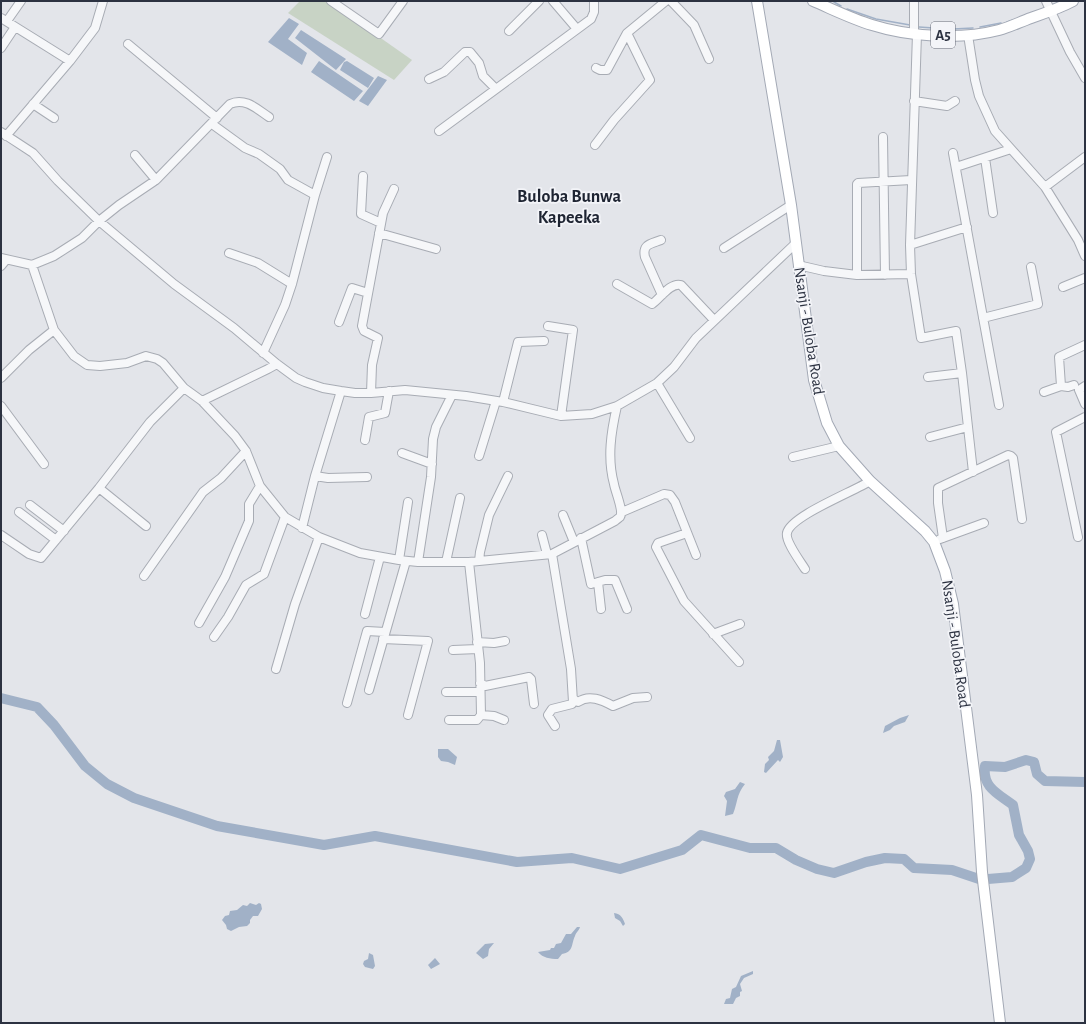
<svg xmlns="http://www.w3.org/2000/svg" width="1086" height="1024" viewBox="0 0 1086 1024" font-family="'Alegreya Sans',sans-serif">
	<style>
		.green { fill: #c8d3c5 }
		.water { fill: #a1b1c7 }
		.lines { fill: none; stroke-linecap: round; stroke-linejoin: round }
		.stream { stroke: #a1b1c7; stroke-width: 1.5 }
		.river { stroke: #a1b1c7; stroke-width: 10 }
		.minor-casing { stroke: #a8acb4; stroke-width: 10 }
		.major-casing { stroke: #a3a9b5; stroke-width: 12 }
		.minor { stroke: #f6f7f9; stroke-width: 8 }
		.major { stroke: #fff; stroke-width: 10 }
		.labels { text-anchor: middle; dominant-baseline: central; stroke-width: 3.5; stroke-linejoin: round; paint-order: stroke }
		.shield { fill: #f3f4f8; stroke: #686c78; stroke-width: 1 }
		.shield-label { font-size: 15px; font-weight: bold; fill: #2c3241 }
		.street-label { font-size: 16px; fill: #2c3241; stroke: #f3f4f8 }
		.quarter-label { font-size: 18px; font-weight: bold; fill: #1e2432; stroke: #f3f4f8 }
	</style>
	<rect width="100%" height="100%" fill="#e3e5ea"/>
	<!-- green -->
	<path class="green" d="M300 1H328L412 60 394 80 288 13Z"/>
	<!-- water -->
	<path class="water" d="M289 18 299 24 288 39 307 53 302 65 268 42Z
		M301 30 346 59 336 70 295 38Z
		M319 61 363 91 354 101 311 72Z
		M347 61 374 78 368 88 340 70 344 62Z
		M378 76 387 80 368 106 359 101Z
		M909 715 905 722 894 726 890 730 883 733 885 726 900 718Z
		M777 740H780L783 757 780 762 778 760 766 773 764 772 765 764 769 760 768 757 774 751Z
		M438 749H448L457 757 455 765 448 762 441 761 438 757Z
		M740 782 745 784C736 795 738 802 733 814L725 816 727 801 724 796 726 792 735 789Z
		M250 903 256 905 259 903 261 904 262 909 258 916H253L250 920V923L247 926 239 927 231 931 227 929 226 925 222 920 225 916 229 915 230 911 237 910 243 905 247 906Z
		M614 913C621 914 623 918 625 924L623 926 620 921 615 918Z
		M577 927H580C579 931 576 932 575 936 571 944 574 952 562 954L558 959C550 959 543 958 538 952L550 950 551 948H554L556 944 561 943 566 934H571Z
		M494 943 489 949 488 956 483 959 476 953 485 944Z
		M369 953 373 955 375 966 373 969 365 967 363 964 364 961 368 959Z
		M435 958 440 964 431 969 428 965Z
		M753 971V974L744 978 740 984 742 991 740 992V996L736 998 733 1004H724L726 999 730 998 732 989 736 987 741 976Z"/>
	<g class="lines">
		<!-- stream -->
		<path class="stream" d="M834 2 841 6
			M1054 5 1060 1
			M847 9 876 19 910 25
			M1007 22 1013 20
			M919 27 948 29
			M980 27 1001 23
			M953 29 973 28"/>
		<!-- river -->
		<path class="river" d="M1 698 37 707 54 725 85 766 107 784 134 798 217 826 324 845 375 836 517 862 572 858 620 869 682 850 701 835 750 848H776L796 860 817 869 834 873 866 862 885 858 904 859 914 868 952 870 979 879H988L1012 877 1026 868 1030 859 1028 851 1019 835 1013 805C999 794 982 788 985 766L1005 767 1026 760 1034 762 1037 774 1045 781 1085 782"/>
		<!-- minor casing -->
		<g class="minor-casing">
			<path id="minor" d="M331 1 379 34 403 1
				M553 1 577 29
				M671 1 694 25 709 59
				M1046 1 1070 52 1085 78
				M1 18 70 61
				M7 21 21 1
				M509 31 539 1
				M914 33V1
				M917 34 910 245 911 274 921 338 956 331 962 373 973 472
				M968 35 975 80 979 96 995 131 1045 187 1078 240 1085 256
				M128 44 217 118
				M1 48 15 27
				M596 68 600 70H607L627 33 666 1
				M429 79 444 72 465 52H470L479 63 483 76 496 89
				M914 101 947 106 955 101
				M33 104 54 118
				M212 124 245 148 259 154 280 169 288 180 315 195
				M439 131 591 19 594 12V1
				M1 132 33 153 58 181 99 221 174 284 234 328 277 364 296 378 305 382 323 388 341 391 355 393H371L405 390 466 396 503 402 561 416 592 414 617 406 657 383 674 367 696 338 796 243
				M6 136 70 61 95 28 103 1
				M883 137 885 275
				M595 145 614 120 650 80 627 33
				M953 153 999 405
				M135 155 156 180
				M985 158 993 213
				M956 167 1011 149
				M363 176 361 214 381 223
				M1045 187 1085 157
				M379 233 436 249
				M661 240C651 244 642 244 645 257L662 295
				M910 245 967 227
				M724 248 791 205
				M229 253 258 263 292 284
				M1 258 32 265 54 256 82 238 99 221 119 205 156 180 230 104C245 97 257 109 269 117
				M32 265 54 330 74 356 87 365 100 366 127 363 146 356 157 359 163 363 184 388 202 401 235 436 246 451 260 486 285 517 319 537 360 553 399 560 418 562H469L552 554 615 521C617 519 619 518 620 517 624 511 615 491 614 484 607 458 611 432 617 406
				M798 265 824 271 857 275 911 274
				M1 266 6 260
				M857 275V184L858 183 911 180
				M617 284 652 304C660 299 670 282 681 285L714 320
				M1063 287 1085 278
				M983 318 1038 304 1031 267
				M339 322 352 288 368 293
				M548 326 573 330 561 416
				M263 353 285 305 292 284 315 195 327 157
				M928 377 962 373
				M1 378 29 350 54 330
				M657 383 690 438
				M1061 386 1059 357 1085 345
				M1085 386 1079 390 1085 404
				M1044 392 1061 386 1068 387 1074 385
				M371 393 372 365 378 338 364 331 362 326 383 213 394 189
				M202 401 268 369 277 364
				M503 402 518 342 544 341
				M1 406 44 464
				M930 437 968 427
				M365 440 369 417 385 413 389 391
				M402 453 432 464
				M479 456 496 401
				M793 457 839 446
				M315 476 328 478 367 477
				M99 488 146 526
				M30 505 64 531
				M19 512 56 540
				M622 512 664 494 670 495 675 502 696 555
				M563 515 574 542
				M302 528 315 476 341 391
				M687 533 658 543 656 547 684 601 739 662
				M1 535 29 554 41 558 99 488 150 422 184 388
				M542 535 547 554
				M1078 537 1056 432 1085 417
				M581 538 591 584 605 580H615L627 609
				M943 538 938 503V488L1008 455 1011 456 1013 458 1022 519
				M940 539 984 523
				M552 554 571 669 573 702 572 704 552 709 548 715 555 726
				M399 560 408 502
				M479 561 480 552 489 515 508 476
				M418 562 431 477 433 439 436 427 452 395
				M446 562 460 498
				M805 569C800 561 785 541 787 533 790 516 855 491 870 481
				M144 576 203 492 221 478 246 451
				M598 582 601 609
				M365 614 380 557
				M199 623 225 577 249 521V504L260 486
				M713 634 740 624
				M214 637 228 617 246 585 264 574 285 517
				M383 639 428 641 408 715
				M477 642 494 643 505 641
				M453 650 478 649
				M276 669 295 604 319 537
				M480 683 485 686 529 677 531 679 534 704
				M369 690 406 561
				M446 692H480
				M573 698 576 701 578 702C589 694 602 700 613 706L633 698 647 697
				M347 703 367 631 385 632
				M481 715 494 716 504 720
				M449 720H477L481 715 480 663 469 562"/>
		</g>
		<!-- major casing -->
		<g class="major-casing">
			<path id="major" d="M757 1 791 205 814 380 827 423 839 446 870 481 925 531 934 542 945 571 953 604 977 795 982 872 1000 1023
				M813 1C832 9 852 19 872 25 910 37 961 40 999 30 1010 27 1020 22 1031 18 1045 13 1060 8 1073 1"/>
		</g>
		<!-- minor -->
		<use href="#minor" class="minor"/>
		<!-- major -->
		<use href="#major" class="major"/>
	</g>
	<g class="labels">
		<!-- shield labels -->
		<rect class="shield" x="931" y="22" width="24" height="26" rx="3"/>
		<g class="shield-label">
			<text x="943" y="35">A5</text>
		</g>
		<!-- street labels -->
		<g class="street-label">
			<text transform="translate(809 331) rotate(81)">Nsanji - Buloba Road</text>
			<text transform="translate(956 644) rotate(82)">Nsanji - Buloba Road</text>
		</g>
		<!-- quarter labels -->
		<g class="quarter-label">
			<text x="569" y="197">Buloba Bunwa<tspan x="569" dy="21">Kapeeka</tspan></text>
		</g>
	</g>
	<!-- border -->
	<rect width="1086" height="1024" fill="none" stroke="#2c3241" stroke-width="4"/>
</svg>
